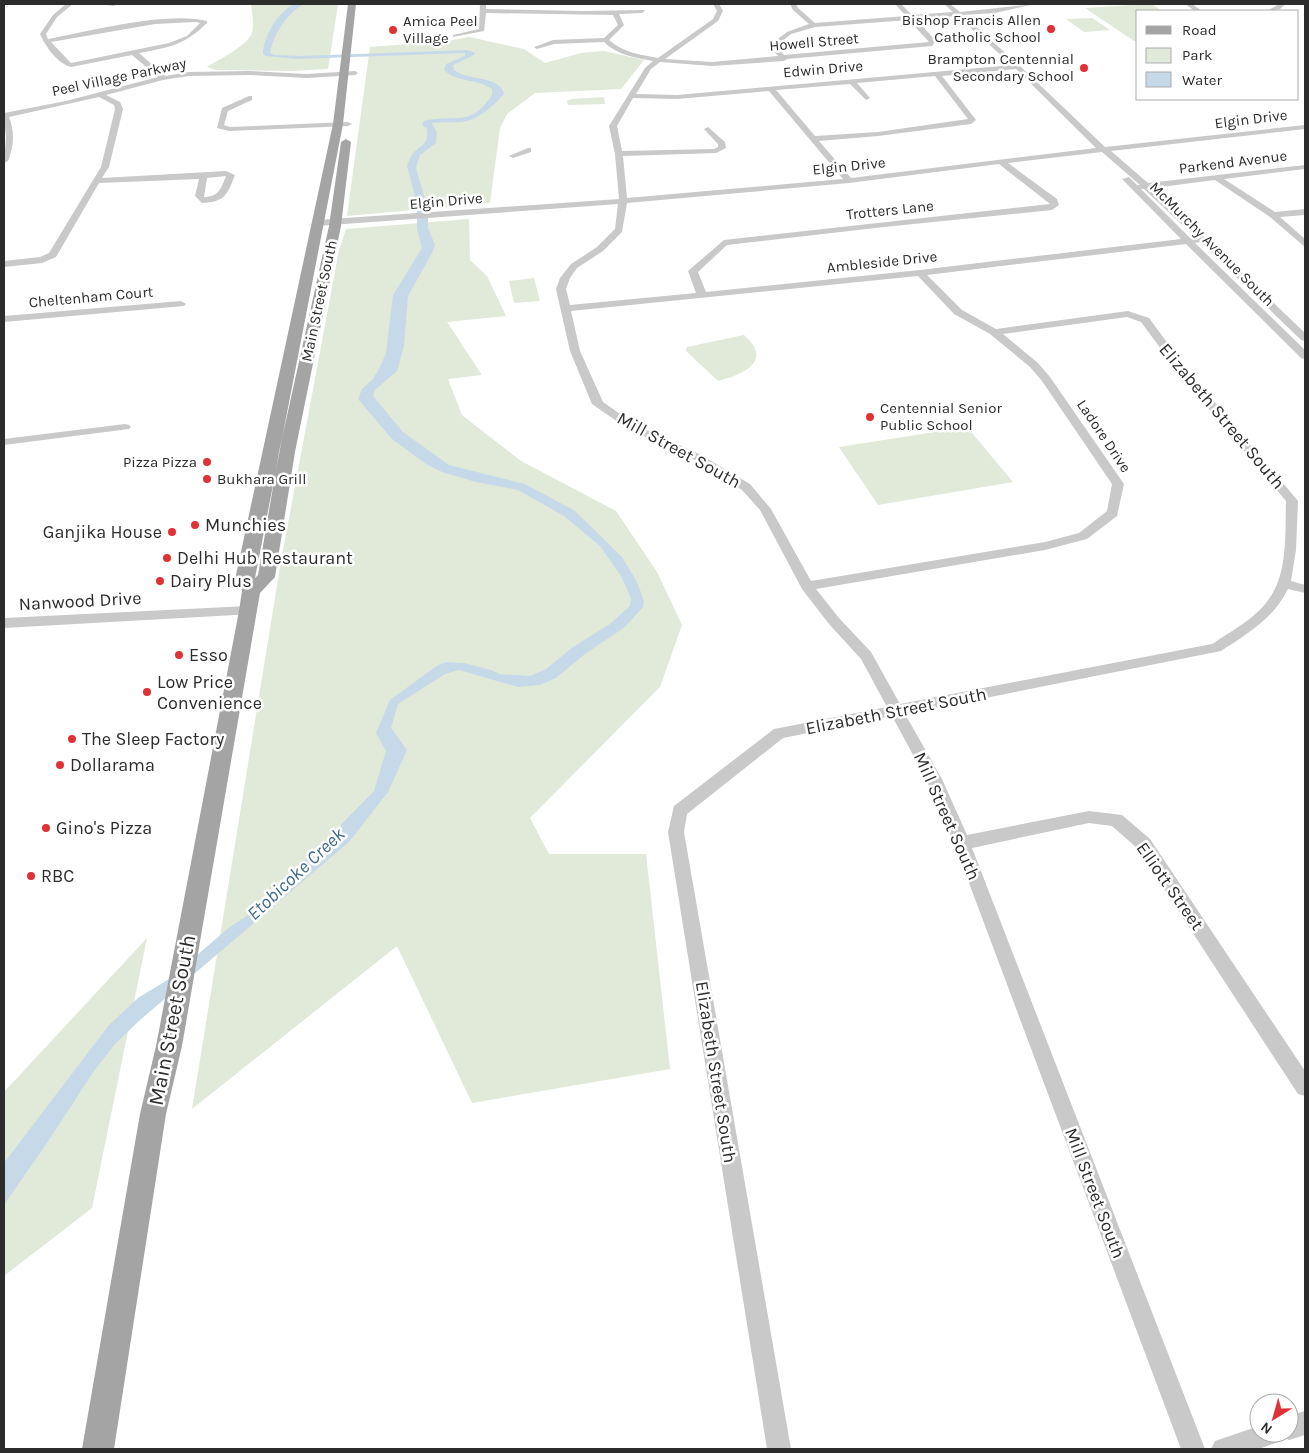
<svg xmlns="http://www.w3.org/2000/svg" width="1309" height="1453" viewBox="0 0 1309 1453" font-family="Karla,sans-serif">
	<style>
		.green { fill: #e1e9d9 }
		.water { fill: #c5d9e9 }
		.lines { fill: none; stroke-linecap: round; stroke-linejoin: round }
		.minor { fill: #c9c9c9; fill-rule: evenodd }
		.major { fill: #a4a4a4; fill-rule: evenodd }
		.poi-dot { fill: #df3136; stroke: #fff; stroke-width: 2 }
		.labels { text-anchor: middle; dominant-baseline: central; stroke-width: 5; stroke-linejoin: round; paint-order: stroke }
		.far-poi-label { font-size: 15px; fill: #2c2c2c; stroke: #fff; text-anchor: end }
		.far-street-label { font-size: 15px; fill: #2c2c2c; stroke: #fff }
		.street-label { font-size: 18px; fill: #2c2c2c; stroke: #fff }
		.poi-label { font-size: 18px; fill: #2c2c2c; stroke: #fff; text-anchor: start }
		.water-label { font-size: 19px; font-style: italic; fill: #3d698a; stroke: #fff }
		.near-street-label { font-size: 21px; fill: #2c2c2c; stroke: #fff }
	</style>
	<rect width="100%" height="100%" fill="#fff"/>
	<!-- green -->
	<path class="green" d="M251 4H338L328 69 293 71 216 70 207 67C218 60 245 47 251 35 255 26 252 13 251 4Z
		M1132 4H1152L1162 11H1138V41H1134L1085 8 1133 5Z
		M1092 18 1110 30 1084 32 1066 19Z
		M469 37 524 49 545 63 581 53 604 51 644 60 621 89 535 93 507 114 500 128 490 203 347 216 370 47 447 41Z
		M604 97 605 104 568 105 567 101 571 99Z
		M469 219 470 260 487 276 506 316 447 322 482 375 448 379 462 415 521 461 616 511 657 572 682 625 660 687 530 818 549 854H646L670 1069 472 1103 397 946 192 1109 281 561 339 250 346 229Z
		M534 278 540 301 514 303 509 281Z
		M744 335C774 361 743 375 718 381L686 351 687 347Z
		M967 427 1013 482 878 505 839 447Z
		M147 938 92 1208 4 1276V1092Z"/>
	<!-- water -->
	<path class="water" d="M295 4H304C287 13 273 35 270 53L275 55 301 56 468 50 475 53 474 55 453 65 454 70C467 81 500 75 504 94 493 106 478 121 460 122 451 123 441 122 432 123L437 133 436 143 420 155 416 168 428 210V228L435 245 432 253 408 296 404 346 397 371 375 390 373 396 403 432 449 465 525 484 575 511 622 557 637 582 644 601 643 607 625 627 585 654 556 678 540 685 518 687 459 670 445 674 398 704 391 728 407 750 388 792 349 842 140 1020 115 1044 94 1071 47 1143 4 1205V1163L109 1025 138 998 169 979 231 926 247 916 331 835 374 791 386 751 376 733 390 700 438 665 446 662 464 663 491 670 500 674 530 676 546 669 573 647 610 624 630 606 631 598 621 576 600 546 564 516 518 490 476 482 442 472 426 464 392 439 358 399 362 389 373 379 380 367 386 353 393 295 422 248 417 229V204L407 166C408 163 410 158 412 155 420 144 429 146 427 129L422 125 424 121C456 113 469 129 492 95V89C476 78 457 83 444 70L446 64 465 56V53L297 59 266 56 263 54C263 37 279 10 295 4Z"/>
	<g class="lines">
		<!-- minor -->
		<path class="minor" d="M66 4H73L57 17 46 34 48 39C91 31 167 11 207 21V23C183 46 170 47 139 53L165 76 189 72 249 71 307 74 355 71 358 73 355 75 307 78 249 75 189 76 163 80 106 95 120 102 123 109 109 167 102 178 226 171 235 175C227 195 225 202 202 203L195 196 199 179 99 183 56 257 42 263 4 267V261L40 257 49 253 101 167 115 109 114 105 99 97 9 117C15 132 14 146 8 161L4 163 6 138 4 113 66 101 158 77 132 55 71 67C58 64 45 46 40 34L53 15ZM196 22 200 23 187 36 169 43 71 63 51 42 155 24ZM226 176C221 188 219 197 204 197L207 178Z
			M99 4H117L114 6Z
			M480 4H486V9L582 11 644 10 645 11 642 13 619 14 624 25 609 40C622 52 641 55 658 58L713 19 717 11 713 4H719L723 11 718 21 665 59 712 62 778 56 769 46 770 45 787 32 809 24 793 10 790 4H796L798 8 815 23 906 16 895 4H901L912 15 953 12 944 4H950L960 12 1035 4 995 13 963 15 1020 66 1105 147 1305 125V129L1111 151 1148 183 1305 165V169L1224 179 1275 212 1305 209V215L1280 217 1305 239V247L1270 217 1215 180 1153 188 1305 333V341L1301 340 1200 242 1195 243 1305 350V359L1301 358 1186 244 927 275 962 310 996 329 1128 311 1149 318 1186 368 1298 501 1296 550 1291 581 1305 585V593L1288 589C1274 618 1247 634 1221 651L905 714 942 779 967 835 1089 811 1122 815 1150 839 1305 1071V1096L1298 1094 1138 849 1112 826 1089 823 972 848 1205 1449H1181L954 843 926 779 892 716 783 738 687 814 684 832 791 1449H767L668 832 674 806 774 729 887 707 861 659 829 624 802 589 760 510 742 490 693 459 628 429 592 404 570 351 556 289 560 278 571 264 597 247 615 229 618 204 317 226 313 223 317 220 619 199 615 154 609 126 645 68 653 61C636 58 617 55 604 42L554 44 537 49 534 47 553 40 604 38 618 25 613 15 486 13 484 31 453 37V35L479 29ZM957 16 1012 65 677 95 636 94 651 69 660 62 712 66 784 61 787 59 932 46 936 41 916 19ZM909 20 929 42 784 55 776 46 791 34 815 27ZM1016 69 1096 148 851 178 819 141 878 136 971 124 976 120 942 76ZM935 76 968 119 878 132 815 136 776 90 850 84 866 100 870 98 857 83ZM769 91 843 179 627 198 623 156 716 153 726 148 725 142 708 127 704 129 718 144V147L714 149 622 151 617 126 633 98 677 99ZM1102 152 1140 185H1137L1129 177 1122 179 1181 239 920 270 706 292 698 272 727 245 884 227 1052 210 1059 205 1057 199 1008 163ZM999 164 1050 204 724 240 688 271 696 293 570 305 566 289 570 278 577 268 603 251 622 232 627 203 849 183ZM1141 189H1144L1195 237 1190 238ZM918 276 954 314 990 334 1030 367 1042 381 1112 484 1107 511 1079 533 1045 542 811 581 771 509 750 484 701 455 636 425 603 402 580 351 571 311ZM1127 317 1141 322 1178 372 1286 501C1285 531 1288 570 1271 596 1258 617 1233 630 1212 644L900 704 871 652 839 618 816 589 1045 550 1087 539 1117 516 1124 484 1050 377 1038 363 1003 334Z
			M1185 4H1192L1202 11H1195Z
			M1279 4H1285L1280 9 1267 11Z
			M249 96H252V100L228 111 224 125 230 127 348 122 352 124 348 126 229 131 217 128 222 108Z
			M528 148H531V152L513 158 509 156Z
			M181 301 186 304 184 306 4 322V316Z
			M125 424 129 425 131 427 129 429 4 445V439Z
			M248 606 253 608 255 611 253 614 4 628V618Z
			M1305 1411V1435L1289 1440 1283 1437 1281 1441 1259 1449H1211L1215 1441 1259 1426V1433H1289V1416Z"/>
		<!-- major -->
		<path class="major" d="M348 4H356L343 124 255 578 258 575 279 452 329 226 341 142 346 139 351 142 341 226 295 452 275 577 260 593 182 1046 166 1114 114 1449H82L140 1114 156 1046 239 611 242 591 236 575 333 124Z"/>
	</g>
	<!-- markers -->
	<g class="poi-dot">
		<circle cx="1051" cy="29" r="5"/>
		<circle cx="393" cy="30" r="5"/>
		<circle cx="1084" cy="68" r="5"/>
		<circle cx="870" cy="417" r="5"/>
		<circle cx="207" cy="462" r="5"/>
		<circle cx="207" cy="479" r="5"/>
		<circle cx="195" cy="525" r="5"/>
		<circle cx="172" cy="532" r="5"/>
		<circle cx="167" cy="558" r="5"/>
		<circle cx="160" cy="581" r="5"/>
		<circle cx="179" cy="655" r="5"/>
		<circle cx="147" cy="692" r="5"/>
		<circle cx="72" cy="739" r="5"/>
		<circle cx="60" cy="765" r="5"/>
		<circle cx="46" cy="828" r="5"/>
		<circle cx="31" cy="876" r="5"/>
	</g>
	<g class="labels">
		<!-- far-poi labels -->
		<g class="far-poi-label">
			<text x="1041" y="20">Bishop Francis Allen<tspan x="1041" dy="17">Catholic School</tspan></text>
			<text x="403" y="21" text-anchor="start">Amica Peel<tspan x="403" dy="17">Village</tspan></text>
			<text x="1074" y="59">Brampton Centennial<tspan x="1074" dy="17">Secondary School</tspan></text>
			<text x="880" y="408" text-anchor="start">Centennial Senior<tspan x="880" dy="17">Public School</tspan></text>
			<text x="197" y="462">Pizza Pizza</text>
			<text x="217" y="479" text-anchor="start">Bukhara Grill</text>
		</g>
		<!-- far-street labels -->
		<g class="far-street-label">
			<text transform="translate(814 42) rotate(-5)">Howell Street</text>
			<text transform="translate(823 69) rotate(-5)">Edwin Drive</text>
			<text transform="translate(119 77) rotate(-12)">Peel Village Parkway</text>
			<text transform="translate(1251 119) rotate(-7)">Elgin Drive</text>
			<text transform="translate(1233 162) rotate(-7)">Parkend Avenue</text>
			<text transform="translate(849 166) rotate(-6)">Elgin Drive</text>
			<text transform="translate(446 201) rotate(-5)">Elgin Drive</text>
			<text transform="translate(890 210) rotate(-6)">Trotters Lane</text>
			<text transform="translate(1212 244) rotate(45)">McMurchy Avenue South</text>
			<text transform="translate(882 262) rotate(-6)">Ambleside Drive</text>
			<text transform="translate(91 297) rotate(-5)">Cheltenham Court</text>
			<text transform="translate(319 301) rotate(-78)">Main Street South</text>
			<text transform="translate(1104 436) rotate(56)">Ladore Drive</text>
		</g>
		<!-- street labels -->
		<g class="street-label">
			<text transform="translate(1222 416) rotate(50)">Elizabeth Street South</text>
			<text transform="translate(679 450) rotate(29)">Mill Street South</text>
			<text transform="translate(80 601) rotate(-3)">Nanwood Drive</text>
			<text transform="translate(896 711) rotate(-11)">Elizabeth Street South</text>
			<text transform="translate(947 816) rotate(66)">Mill Street South</text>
			<text transform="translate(1170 886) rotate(55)">Elliott Street</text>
			<text transform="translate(716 1072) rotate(81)">Elizabeth Street South</text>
			<text transform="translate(1095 1193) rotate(69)">Mill Street South</text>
		</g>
		<!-- poi labels -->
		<g class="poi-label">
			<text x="205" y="525">Munchies</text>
			<text x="162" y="532" text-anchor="end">Ganjika House</text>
			<text x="177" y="558">Delhi Hub Restaurant</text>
			<text x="170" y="581">Dairy Plus</text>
			<text x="189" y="655">Esso</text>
			<text x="157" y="682">Low Price<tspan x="157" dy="21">Convenience</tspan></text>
			<text x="82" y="739">The Sleep Factory</text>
			<text x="70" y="765">Dollarama</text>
			<text x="56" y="828">Gino's Pizza</text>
			<text x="41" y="876">RBC</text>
		</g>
		<!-- water labels -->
		<g class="water-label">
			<text transform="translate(296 874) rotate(-43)">Etobicoke Creek</text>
		</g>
		<!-- near-street labels -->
		<g class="near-street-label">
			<text transform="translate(172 1020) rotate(-79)">Main Street South</text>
		</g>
	</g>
	<!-- border -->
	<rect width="1309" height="1453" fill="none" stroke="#2c2c2c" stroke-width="10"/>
	<!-- legend -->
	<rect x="1136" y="10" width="162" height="90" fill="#ffffff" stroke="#ababab"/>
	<rect x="1146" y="26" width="25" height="8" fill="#a4a4a4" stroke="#ababab"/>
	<text x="1182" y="35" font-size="15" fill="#2c2c2c">Road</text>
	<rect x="1146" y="48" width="25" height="15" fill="#e1e9d9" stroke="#ababab"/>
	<text x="1182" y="60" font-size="15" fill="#2c2c2c">Park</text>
	<rect x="1146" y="72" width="25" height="15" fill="#c5d9e9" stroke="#ababab"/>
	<text x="1182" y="85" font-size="15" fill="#2c2c2c">Water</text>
	<!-- north arrow -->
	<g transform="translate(1274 1418) rotate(217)"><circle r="24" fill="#ffffff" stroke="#ababab"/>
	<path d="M0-4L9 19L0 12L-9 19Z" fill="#df3136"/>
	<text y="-8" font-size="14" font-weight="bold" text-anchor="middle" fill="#2c2c2c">N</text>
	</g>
</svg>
